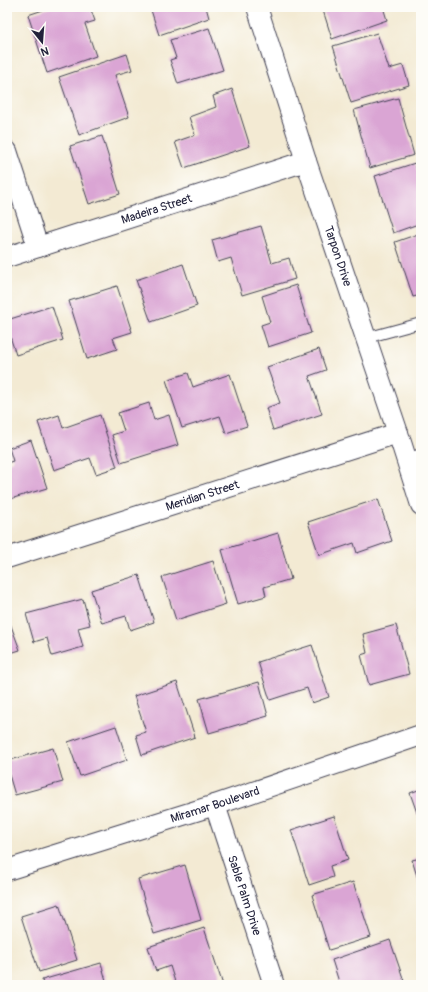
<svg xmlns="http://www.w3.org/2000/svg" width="428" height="992" viewBox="0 0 428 992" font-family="Pangolin,sans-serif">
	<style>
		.building { fill: #daa5d4 }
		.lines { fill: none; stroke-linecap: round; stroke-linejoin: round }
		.service-casing { stroke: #414052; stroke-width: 12 }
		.minor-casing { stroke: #414052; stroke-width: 22 }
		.service { stroke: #fff; stroke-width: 10 }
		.minor { stroke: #fff; stroke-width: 20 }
		.labels { text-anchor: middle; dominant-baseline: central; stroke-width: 3.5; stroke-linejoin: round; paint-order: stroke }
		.street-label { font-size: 12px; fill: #22223b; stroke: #fdfcf7 }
	</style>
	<rect width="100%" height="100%" fill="#fdfcf7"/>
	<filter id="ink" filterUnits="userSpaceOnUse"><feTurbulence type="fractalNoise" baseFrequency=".025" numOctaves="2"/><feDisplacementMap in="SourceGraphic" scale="8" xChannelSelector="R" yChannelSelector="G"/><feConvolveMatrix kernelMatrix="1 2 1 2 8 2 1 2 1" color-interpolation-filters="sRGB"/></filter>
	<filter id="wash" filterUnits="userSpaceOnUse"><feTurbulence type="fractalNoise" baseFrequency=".012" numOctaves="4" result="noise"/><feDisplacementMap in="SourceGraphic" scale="16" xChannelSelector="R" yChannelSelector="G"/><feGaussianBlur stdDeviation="0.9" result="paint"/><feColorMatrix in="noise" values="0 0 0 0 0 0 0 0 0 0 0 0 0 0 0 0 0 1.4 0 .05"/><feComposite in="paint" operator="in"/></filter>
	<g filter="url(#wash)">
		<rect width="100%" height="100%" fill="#f3ead3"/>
		<g id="blocks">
			<!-- building -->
			<path class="building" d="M52 7H90L95 21 85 24 96 56 47 73 28 15Z
				M150 7H206L209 18 159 35Z
				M322 7H383L387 20 332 39Z
				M209 28 223 70 178 84 170 60 176 58 170 40Z
				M377 33 389 69 403 65 409 85 351 103 333 46Z
				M127 54 132 70 115 75 129 117 79 135 59 77Z
				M232 89 250 146 184 168 175 142 195 135 189 117 216 107 213 96Z
				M398 98 414 155 370 168 354 110Z
				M102 136 120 194 89 204 70 146Z
				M415 163 421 183V223L393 233 375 176Z
				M261 226 272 263 289 258 295 279 242 295 231 258 218 262 212 240Z
				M421 233V295L413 297 395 242Z
				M183 264 197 306 151 322 136 280Z
				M296 285 311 333 268 347 261 325 270 322 262 296Z
				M117 286 132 332 113 338 117 349 87 359 69 301Z
				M52 306 63 340 16 355 7 327V320Z
				M319 349 326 370 309 376 322 414 273 430 266 408 280 403 267 367Z
				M188 373 193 387 230 374 247 426 226 433 220 416 182 428 166 380Z
				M149 403 154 420 169 415 178 445 121 463 112 435 124 431 118 413Z
				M59 415 63 428 100 415 117 467 96 474 90 458 54 470 38 422Z
				M31 440 47 488 7 500V463L13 461 9 448Z
				M378 499 392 541 357 553 354 543 319 555 308 522Z
				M278 533 291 579 264 587 266 596 238 604 222 550Z
				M213 561 226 604 176 620 162 577Z
				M139 575 154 622 130 630 126 616 102 623 91 590Z
				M83 599 90 625 78 628 83 647 52 656 47 638 34 642 26 614Z
				M7 615 20 650 7 654Z
				M396 625 409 674 369 685 361 655 367 653 363 634Z
				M312 645 329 697 312 703 307 688 270 700 258 662Z
				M177 682 195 737 142 755 136 735 146 732 134 696Z
				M259 682 268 716 209 733 199 699Z
				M116 726 127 760 80 776 68 742Z
				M53 748 63 782 15 795 7 768V761Z
				M421 789V824L410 793Z
				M334 816 348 860 330 866 333 877 309 885 291 830Z
				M421 858V889L412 860Z
				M185 865 201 920 154 934 138 879Z
				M353 882 371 937 329 950 312 895Z
				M59 904 77 960 39 972 21 916Z
				M204 928 223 985H176L170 966 156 971 148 947Z
				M390 940 405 984 340 985 332 960Z
				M101 963 107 984 43 985 42 980Z"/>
		</g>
	</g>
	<g filter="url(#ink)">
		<use href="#blocks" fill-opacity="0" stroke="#414052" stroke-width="1"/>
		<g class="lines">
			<!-- service casing -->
			<g class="service-casing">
				<path id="service" d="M366 338 421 323
					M407 459 421 454"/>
			</g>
			<!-- minor casing -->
			<g class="minor-casing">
				<g id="minor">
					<path id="s1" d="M257 7 306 161 398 433 421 505"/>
					<path d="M7 151 38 247"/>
					<path id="s2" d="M7 257 306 161"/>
					<path id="s3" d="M7 558 398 433"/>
					<path id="s4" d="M215 805 274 985"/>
					<path id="s5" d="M7 870 215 805 421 735"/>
				</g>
			</g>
			<!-- service -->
			<use href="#service" class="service"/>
			<!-- minor -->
			<use href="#minor" class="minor"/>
		</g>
	</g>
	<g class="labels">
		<!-- street labels -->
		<g class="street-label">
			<text stroke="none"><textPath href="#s2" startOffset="157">Madeira Street</textPath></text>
			<text stroke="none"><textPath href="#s1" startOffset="262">Tarpon Drive</textPath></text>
			<text stroke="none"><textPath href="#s3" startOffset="205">Meridian Street</textPath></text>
			<text stroke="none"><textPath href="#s5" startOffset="218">Miramar Boulevard</textPath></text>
			<text stroke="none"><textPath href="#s4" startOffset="95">Sable Palm Drive</textPath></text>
		</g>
	</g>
	<!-- margin -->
	<rect width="428" height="992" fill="none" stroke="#fdfcf7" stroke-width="24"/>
	<!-- north arrow -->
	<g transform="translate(42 42) rotate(163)" stroke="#fdfcf7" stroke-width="3" paint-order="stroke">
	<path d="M0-3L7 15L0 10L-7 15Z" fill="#22223b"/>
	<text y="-6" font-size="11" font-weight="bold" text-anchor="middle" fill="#22223b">N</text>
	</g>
</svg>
